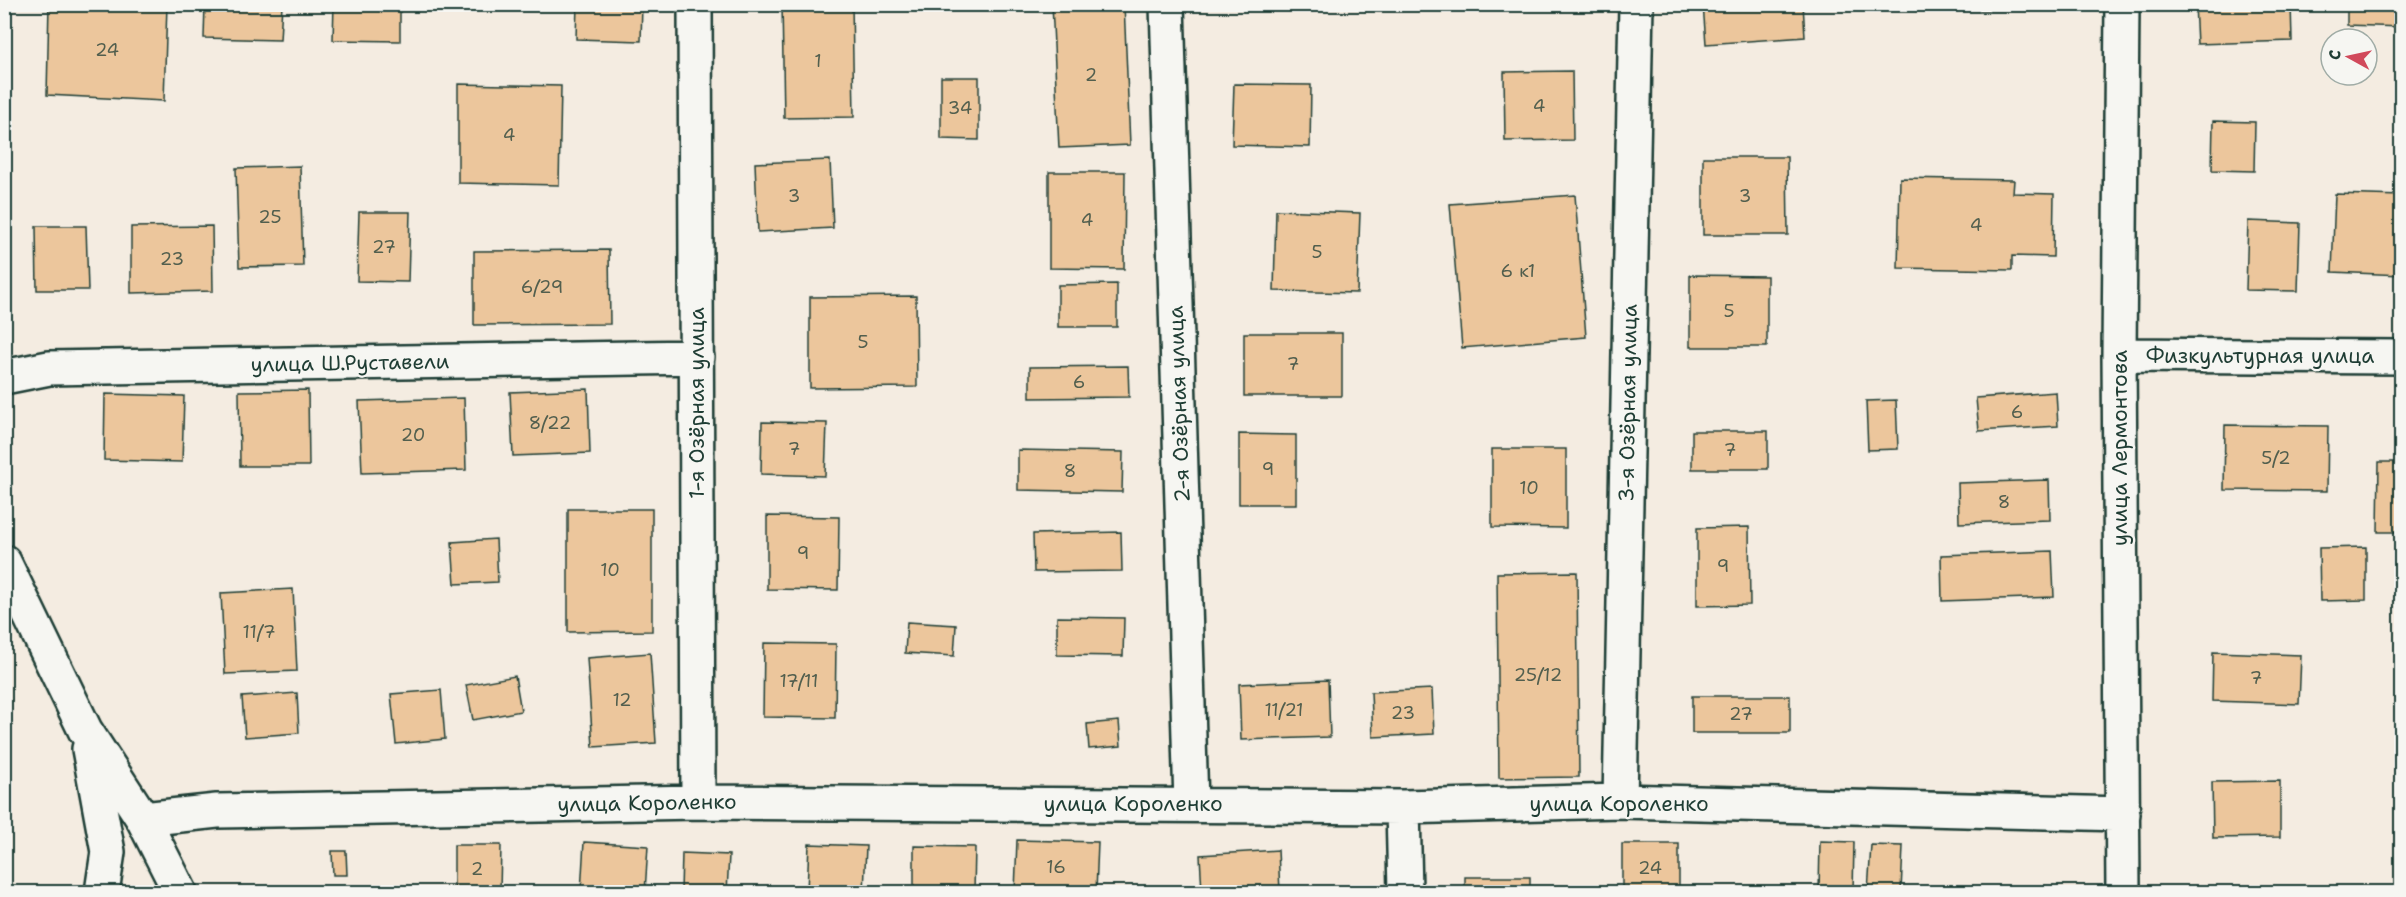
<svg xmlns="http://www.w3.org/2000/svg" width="2406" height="897" viewBox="0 0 2406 897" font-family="'Shantell Sans',sans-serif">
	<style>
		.building { fill: #ecc69c; stroke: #1f3d34; stroke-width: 1.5 }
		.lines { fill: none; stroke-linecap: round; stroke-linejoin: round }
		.minor-casing { stroke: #1f3d34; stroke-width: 38 }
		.major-casing { stroke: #1f3d34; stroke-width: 38 }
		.minor { stroke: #f6f6f2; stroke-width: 33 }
		.major { stroke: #f6f6f2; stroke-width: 33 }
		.labels { text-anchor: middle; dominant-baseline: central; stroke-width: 4.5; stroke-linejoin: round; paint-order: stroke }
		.number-label { font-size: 18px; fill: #525f4e }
		.street-label { font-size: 21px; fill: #1f3d34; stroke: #f6f6f2 }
	</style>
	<rect width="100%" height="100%" fill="#f4ece1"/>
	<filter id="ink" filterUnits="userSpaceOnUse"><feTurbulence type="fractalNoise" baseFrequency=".0167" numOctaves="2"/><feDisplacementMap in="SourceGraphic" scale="12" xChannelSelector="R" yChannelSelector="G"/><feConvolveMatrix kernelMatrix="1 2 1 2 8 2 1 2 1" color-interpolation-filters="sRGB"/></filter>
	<g filter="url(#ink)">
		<!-- building -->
		<path class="building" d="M49 4H167L164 101 47 95Z
			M205 4H282L280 40 204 38Z
			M334 4H400V41L333 40Z
			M577 4H642L641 41 576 39Z
			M782 4H852L854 117 784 118Z
			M1052 4H1124L1130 145 1059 148Z
			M1703 4H1803L1805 37 1706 44Z
			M1839 4H1902V5L1839 7Z
			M1934 4H2044V10H1934Z
			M2195 4H2291L2292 41 2197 44Z
			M2347 4H2402V27L2347 25Z
			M1572 71 1573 140 1505 141 1504 72Z
			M941 77H979V140L941 139Z
			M458 84 561 86 559 185 458 183Z
			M1234 84 1311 85 1310 147 1232 145Z
			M2213 121 2255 122 2254 171 2212 170Z
			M1703 157H1787L1788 235H1703Z
			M830 160 833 228 758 232 755 163Z
			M300 166 303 266 239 267 236 168Z
			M1049 172H1125L1124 269 1049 268Z
			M1900 178 2014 180 2013 193 2054 194 2053 257 2012 256V270L1898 268Z
			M2335 194 2402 196V275L2332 272Z
			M1575 195 1586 337 1462 348 1450 204Z
			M1276 210 1360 213 1357 293 1274 291Z
			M359 212H410L408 282 357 281Z
			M2248 221 2300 223 2298 291 2246 290Z
			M36 226H86L88 290H37Z
			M212 226 213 291 131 293V227Z
			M609 250 610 324 474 325V251Z
			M1690 275 1767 276V347H1690Z
			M1117 284V327H1058V285Z
			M916 296 917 387 810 388V297Z
			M1244 333H1342V396H1244Z
			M1128 366 1129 397 1030 398V367Z
			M588 389 590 453 513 456 510 392Z
			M308 390 309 466H240L239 391Z
			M2056 392 2058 426 1979 431 1976 398Z
			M105 394 184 396 182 462 104 460Z
			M464 398 466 470 362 473 359 401Z
			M1896 400 1898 449 1868 450 1866 401Z
			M762 422 827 423 825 476 761 474Z
			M2225 425 2328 426 2327 491 2224 490Z
			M1692 431H1768V469H1692Z
			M1239 434 1296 435V504H1239Z
			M1492 449H1566V528L1492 527Z
			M1018 450 1123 452 1122 492 1018 490Z
			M2379 462H2402V532H2378Z
			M2049 480 2050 520 1959 523 1958 483Z
			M568 509H652V631L568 632Z
			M767 516 839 517 838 590 767 589Z
			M1749 527 1750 605 1697 606V528Z
			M1121 532 1122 571 1034 572 1033 534Z
			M496 539 498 582 455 584 452 542Z
			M2366 547V600L2320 601 2319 548Z
			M2052 551 2054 597 1942 601 1941 555Z
			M1577 572 1579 777 1499 778 1497 573Z
			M293 589 297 671 225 674 221 593Z
			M1057 617 1124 618 1123 656 1057 655Z
			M907 622 956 625 954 656 905 653Z
			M764 643 836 644 835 718 763 717Z
			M2213 652 2301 655 2299 704 2212 701Z
			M650 653 656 743 593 747 587 658Z
			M515 676 521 711 473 720 466 685Z
			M1328 680 1330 737 1241 740 1239 684Z
			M1432 689 1434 734 1373 737 1371 692Z
			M441 690 445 739 396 744 391 694Z
			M297 693 299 733 245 737 242 697Z
			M1692 696H1790V733H1692Z
			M1119 721 1121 746 1089 749 1087 724Z
			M2280 781V837L2213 838 2212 782Z
			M1017 840 1098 842 1096 892H1015Z
			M1820 841 1854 842 1853 892H1819Z
			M584 842 648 846 645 892H581Z
			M809 844 866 846 864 892H807Z
			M1622 844H1679V892H1622Z
			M454 845H501L500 892H454Z
			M1871 845 1903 846 1901 892H1868Z
			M914 846 975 847 974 892H914Z
			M1278 850 1280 892H1202L1200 855Z
			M332 851H346L347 875H333Z
			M682 853 729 855 727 892H681Z
			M1465 877H1530V892H1465Z"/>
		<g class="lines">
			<!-- minor casing -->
			<g class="minor-casing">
				<path id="minor" d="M695 4 698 802
					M1167 4 1191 804
					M2122 4 2119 355 2123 892
					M2119 355 2402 357
					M4 377 49 368 697 357
					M1620 801 1636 4
					M1403 807 1405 892
					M143 819 217 811 698 802 1403 807 1620 801 2123 814"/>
			</g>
			<!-- major casing -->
			<g class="major-casing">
				<path id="major" d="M4 562 85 730 143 819 180 892
					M89 749 108 852 102 892"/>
			</g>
			<!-- minor -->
			<use href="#minor" class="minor"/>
			<!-- major -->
			<use href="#major" class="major"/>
		</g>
	</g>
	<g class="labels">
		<!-- number labels -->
		<g class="number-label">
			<text x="107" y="50">24</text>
			<text x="818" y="61">1</text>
			<text x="1091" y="75">2</text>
			<text x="1539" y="106">4</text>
			<text x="960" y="108">34</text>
			<text x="509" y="135">4</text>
			<text x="794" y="196">3</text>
			<text x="1745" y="196">3</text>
			<text x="270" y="217">25</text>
			<text x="1087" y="220">4</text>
			<text x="1976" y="225">4</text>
			<text x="384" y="247">27</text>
			<text x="1317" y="252">5</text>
			<text x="172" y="259">23</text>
			<text x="1518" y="271">6 к1</text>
			<text x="542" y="287">6/29</text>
			<text x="1729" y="311">5</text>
			<text x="863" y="342">5</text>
			<text x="1293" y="364">7</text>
			<text x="1079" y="382">6</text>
			<text x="2017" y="412">6</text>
			<text x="550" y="423">8/22</text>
			<text x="413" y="435">20</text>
			<text x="794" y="449">7</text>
			<text x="1730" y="450">7</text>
			<text x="2276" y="458">5/2</text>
			<text x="1268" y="469">9</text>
			<text x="1070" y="471">8</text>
			<text x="1529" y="488">10</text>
			<text x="2004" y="502">8</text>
			<text x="803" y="553">9</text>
			<text x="1723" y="566">9</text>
			<text x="610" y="570">10</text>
			<text x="259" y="632">11/7</text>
			<text x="1538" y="675">25/12</text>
			<text x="2256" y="678">7</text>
			<text x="799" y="681">17/11</text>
			<text x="622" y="700">12</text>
			<text x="1284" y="710">11/21</text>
			<text x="1403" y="713">23</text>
			<text x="1741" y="714">27</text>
			<text x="1056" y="867">16</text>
			<text x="1650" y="868">24</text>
			<text x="477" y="869">2</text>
		</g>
		<!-- street labels -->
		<g class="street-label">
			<text x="2260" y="356">Физкультурная улица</text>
			<text transform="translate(350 363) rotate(-1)">улица Ш.Руставели</text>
			<text transform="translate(697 403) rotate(-90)">1-я Озёрная улица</text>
			<text transform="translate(1628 403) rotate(-89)">3-я Озёрная улица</text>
			<text transform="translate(1179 404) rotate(-92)">2-я Озёрная улица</text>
			<text transform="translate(2120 448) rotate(-90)">улица Лермонтова</text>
			<text transform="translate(647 803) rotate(-1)">улица Короленко</text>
			<text x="1133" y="804">улица Короленко</text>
			<text x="1619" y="804">улица Короленко</text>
		</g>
	</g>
	<!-- margin -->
	<rect width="2406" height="897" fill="none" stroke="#f6f6f2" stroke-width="24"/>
	<rect x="12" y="12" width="2382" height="873" fill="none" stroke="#1f3d34" stroke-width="2" filter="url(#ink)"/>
	<!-- north arrow -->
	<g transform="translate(2349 57) rotate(278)"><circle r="28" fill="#f6f6f2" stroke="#a0aca6" stroke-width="1.5"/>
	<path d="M0-4.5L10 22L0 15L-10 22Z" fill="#d1495b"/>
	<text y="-9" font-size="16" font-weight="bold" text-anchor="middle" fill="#1f3d34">С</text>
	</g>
</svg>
